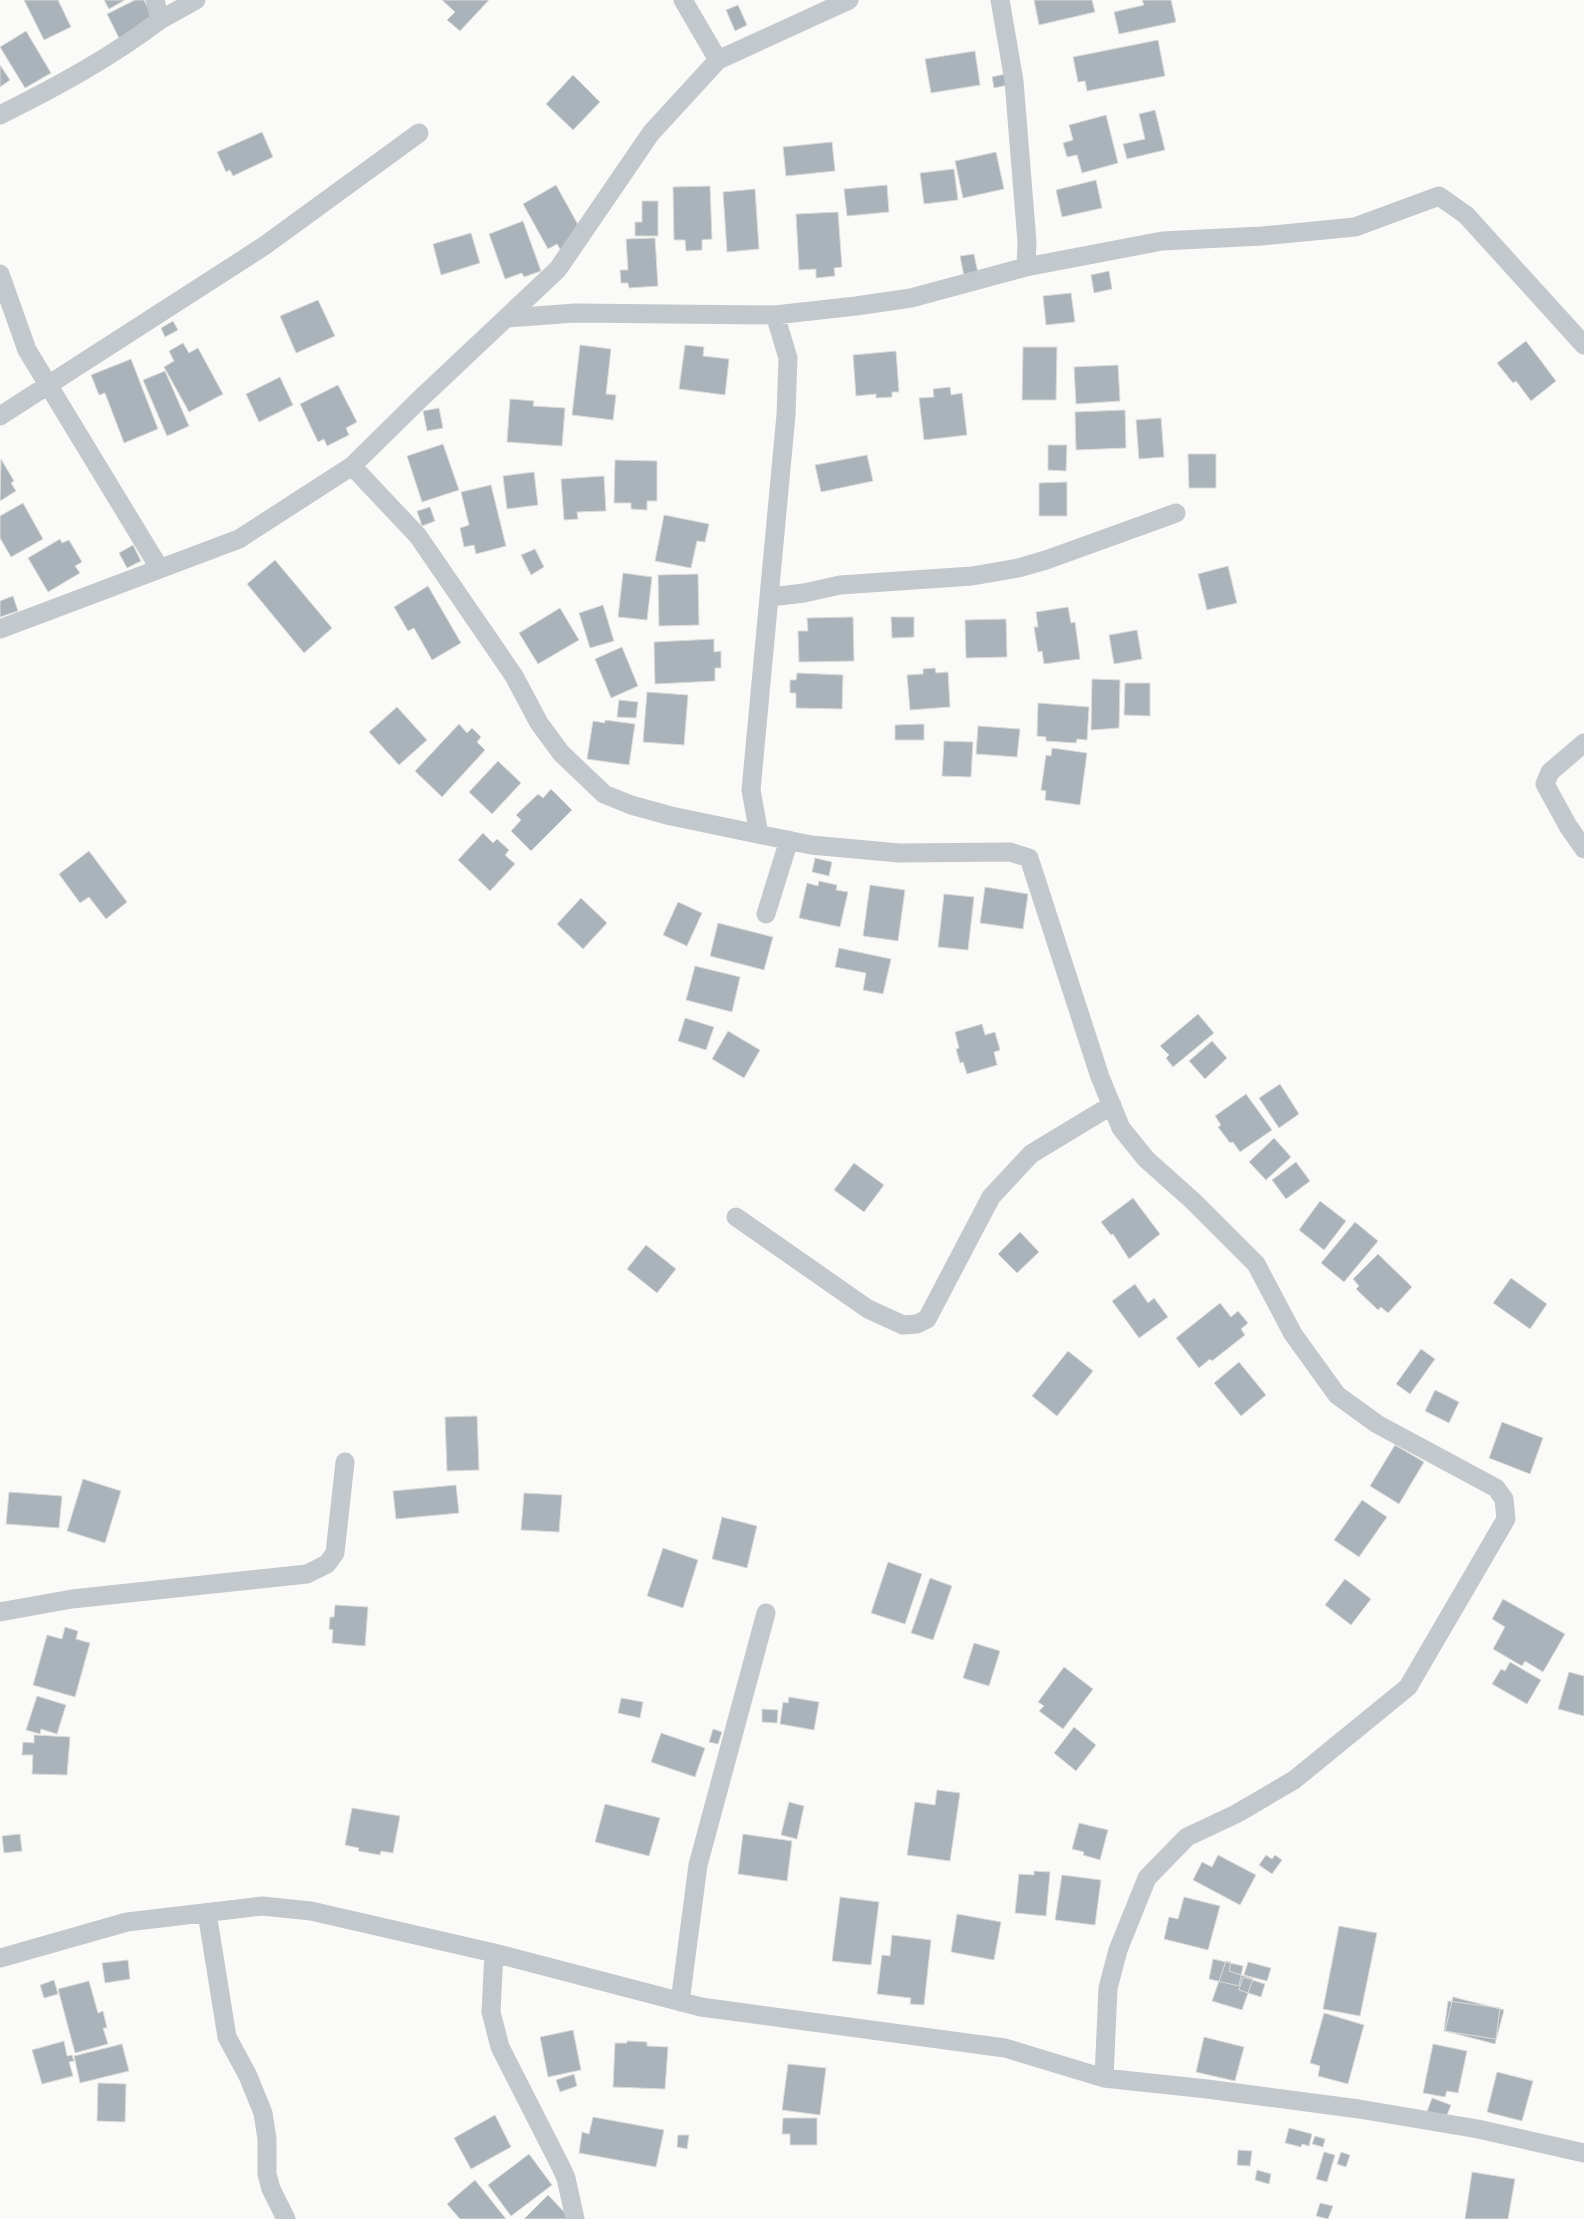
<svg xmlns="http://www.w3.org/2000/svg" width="1584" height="2219" viewBox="0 0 1584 2219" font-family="'Alegreya Sans',sans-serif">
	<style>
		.building { fill: #aab3b9; stroke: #dcdcda }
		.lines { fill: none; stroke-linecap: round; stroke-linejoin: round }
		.street { stroke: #c3c8cc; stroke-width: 19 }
	</style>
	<rect width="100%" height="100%" fill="#fafaf8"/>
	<!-- building -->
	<path class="building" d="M24 0H58L71 27 44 40Z
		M104 0H125L109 9Z
		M135 0H144L154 21 119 38 107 14Z
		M442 0H489L460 31 447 20 455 12Z
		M1034 0H1092L1095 12 1039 25Z
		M1142 0H1171L1176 22 1119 34 1114 12 1144 5Z
		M738 5 747 25 735 31 726 10Z
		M26 31 51 73 25 88 0 47Z
		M1158 40 1165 76 1087 91 1085 81 1078 82 1073 57Z
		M975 51 980 85 931 93 925 59Z
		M0 65 10 80 0 87Z
		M1005 74 1008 85 994 88 992 77Z
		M573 75 600 102 573 130 546 104Z
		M1155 110 1165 150 1127 159 1123 144 1145 139 1139 114Z
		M1106 115 1118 163 1082 173 1077 155 1067 157 1063 143 1073 140 1069 125Z
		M262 132 273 157 233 176 230 170 226 172 217 152Z
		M832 142 835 171 786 176 783 147Z
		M996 152 1004 189 963 198 955 161Z
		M954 169 958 200 924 204 920 173Z
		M1096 180 1102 208 1062 217 1056 190Z
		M556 185 581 230 568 238 571 243 560 249 557 244 548 249 523 204Z
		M887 185 889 212 847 216 844 189Z
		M710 186 712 239 702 240V250L686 251 685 240H674L673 187Z
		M755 189 759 249 727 252 723 192Z
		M642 201H658V236H635V222H642Z
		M838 212 842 267 834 268 835 276 816 278V269L799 270 796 214Z
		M523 221 541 271 524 277 522 273 505 279 489 234Z
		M471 233 480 263 441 275 433 244Z
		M655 238 658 286 629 288 628 283H621L620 270H628L626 239Z
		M974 254 978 273 964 276 960 256Z
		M1109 271 1112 289 1094 293 1091 275Z
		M1071 293 1075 322 1046 325 1043 296Z
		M318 300 335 336 296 353 280 316Z
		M173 321 178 330 165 337 161 328Z
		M1526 341 1556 381 1531 401 1516 381 1513 383 1497 363Z
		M183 343 189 353 198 348 223 394 189 412 164 367 174 361 169 351Z
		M580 345 611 349 606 394 616 395 613 420 572 415Z
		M685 345 704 347 703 356 729 359 725 395 679 389Z
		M1023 347H1057L1056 400H1022Z
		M896 351 899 392H892V397L876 398V394L856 396 853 355Z
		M131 359 158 429 124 443 105 393 99 395 91 375Z
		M1118 365 1120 401 1076 404 1074 367Z
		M165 371 189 426 167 436 143 380Z
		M280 377 293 405 259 422 246 394Z
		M338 385 357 422 346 428 349 435 327 446 324 439 318 442 300 404Z
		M950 387 951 395 962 393 967 435 924 440 919 398 934 397 933 389Z
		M510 399 534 401 533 406 565 408 562 446 507 442Z
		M439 408 443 428 427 431 423 411Z
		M1125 410 1126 448 1076 450 1075 412Z
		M1161 418 1164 457 1139 459 1136 420Z
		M443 444 459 490 422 502 407 456Z
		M1048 445H1067L1066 471 1048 470Z
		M1188 454H1216V488H1189Z
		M867 455 873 481 821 492 815 465Z
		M1 459 14 481 11 483 16 491 0 501Z
		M615 460 657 461V501H647V510L631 509V503H614Z
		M534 472 538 505 507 509 503 476Z
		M604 476 606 511 577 512 578 519 564 520 561 479Z
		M1067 482V516H1039V483Z
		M491 485 506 546 476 554 474 545 464 547 460 528 469 525 461 492Z
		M23 503 43 539 11 557 0 538V516Z
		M430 507 435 521 422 526 417 511Z
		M664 515 709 524 705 542 697 541 691 568 655 561Z
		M60 539 62 543 69 540 82 562 75 566 80 573 48 592 28 558Z
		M133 545 141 561 127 568 119 553Z
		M535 549 544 567 531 575 521 555Z
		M275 560 332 628 304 653 247 584Z
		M1228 566 1237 603 1207 610 1198 574Z
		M623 573 652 577 647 620 618 617Z
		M698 574 699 625 659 626 658 575Z
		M428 586 461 643 432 660 414 628 408 631 394 607Z
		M13 596 18 611 0 617V601Z
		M603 605 614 641 590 648 579 613Z
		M1068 607 1071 623 1075 622 1080 659 1044 664 1042 651 1038 652 1034 627H1038L1036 612Z
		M560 608 579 640 538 664 519 633Z
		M853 617 854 661 799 662 798 631H808L807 618Z
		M891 617H914V637L892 638Z
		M1006 619 1007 657 966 658 965 620Z
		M1137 630 1142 659 1114 664 1109 635Z
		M714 639V652L721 651V668H715V681L655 684 654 642Z
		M622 647 638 686 611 698 595 659Z
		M935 668 936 673 948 672 950 707 910 710 907 675 923 674V669Z
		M797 673 843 675 842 709 796 708V693H790V680H796Z
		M1092 679 1120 680 1119 728 1091 730Z
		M1125 683H1150V716L1124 715Z
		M647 692 688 695 684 745 643 742Z
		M619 700 638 702 636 718 617 717Z
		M1038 703 1089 707 1087 740 1077 739 1076 743 1046 741V737L1037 736Z
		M397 707 427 740 399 765 369 732Z
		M605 720 635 724 629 765 587 759 593 721 605 723Z
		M459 724 467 733 472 728 481 737 477 742 485 750 442 797 415 771Z
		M924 724V740H895V725Z
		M978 726 1020 729 1017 757 976 754Z
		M944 741 973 742 971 777 942 776Z
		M1052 748 1087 753 1080 805 1045 800 1046 791 1041 790 1046 755 1051 756Z
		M498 761 521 783 492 814 469 792Z
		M551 789 572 810 531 851 511 831 521 820 516 815 538 794 543 798Z
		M483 833 493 843 497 839 509 850 505 855 515 864 490 891 458 860Z
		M89 851 127 902 106 919 89 897 80 903 59 874Z
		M815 858 832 862 829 876 812 872Z
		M819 881 837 885 836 890 848 892 840 927 799 918 807 883 818 886Z
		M870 885 905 890 898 941 863 936Z
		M985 887 1028 894 1023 929 980 923Z
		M944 894 974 897 968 950 938 947Z
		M581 898 607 923 583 949 557 924Z
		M678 902 702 913 687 946 663 935Z
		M718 923 773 937 764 970 710 956Z
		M839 948 891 959 883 994 863 990 866 973 835 967Z
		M695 966 740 977 732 1012 686 1000Z
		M1198 1014 1214 1033 1173 1067 1166 1058 1169 1055 1160 1046Z
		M685 1018 714 1027 706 1050 678 1041Z
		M982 1024 985 1035 995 1032 1000 1050 994 1052 997 1065 967 1074 963 1062 960 1063 956 1049 959 1048 955 1032Z
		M728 1031 760 1050 744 1078 712 1059Z
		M1212 1041 1227 1058 1205 1079 1189 1061Z
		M1280 1084 1299 1114 1279 1128 1259 1098Z
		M1246 1094 1272 1130 1240 1152 1233 1142 1230 1143 1218 1127 1221 1125 1215 1116Z
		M1274 1138 1291 1157 1266 1180 1249 1162Z
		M1296 1162 1310 1181 1286 1199 1272 1180Z
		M854 1163 884 1185 864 1212 834 1190Z
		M1133 1198 1160 1234 1129 1259 1113 1234 1111 1235 1101 1222Z
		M1320 1201 1346 1221 1324 1250 1299 1230Z
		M1355 1222 1378 1241 1344 1282 1321 1263Z
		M1020 1232 1039 1252 1017 1273 998 1254Z
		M646 1245 676 1269 657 1293 627 1269Z
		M1378 1254 1412 1287 1388 1313 1381 1307 1378 1310 1356 1289 1359 1286 1353 1279Z
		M1511 1278 1547 1304 1530 1329 1493 1303Z
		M1135 1284 1148 1303 1154 1298 1168 1317 1139 1338 1112 1301Z
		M1220 1303 1231 1317 1238 1311 1248 1323 1241 1329 1245 1335 1212 1361 1210 1359 1199 1368 1176 1338Z
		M1421 1349 1435 1359 1410 1394 1396 1384Z
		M1068 1351 1093 1371 1057 1416 1032 1396Z
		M1239 1362 1266 1395 1241 1416 1214 1383Z
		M1435 1390 1459 1402 1449 1423 1425 1411Z
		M477 1416 479 1470 447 1471 445 1417Z
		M1502 1422 1543 1438 1530 1474 1489 1458Z
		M1395 1445 1424 1462 1399 1504 1370 1486Z
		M83 1479 121 1491 105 1543 67 1531Z
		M456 1485 459 1513 396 1519 393 1491Z
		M9 1492 62 1496 59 1528 6 1524Z
		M524 1493 562 1495 559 1532 521 1530Z
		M1362 1500 1387 1517 1359 1557 1334 1540Z
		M722 1517 757 1526 747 1568 712 1559Z
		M663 1548 698 1560 683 1608 647 1596Z
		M888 1562 922 1574 905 1624 871 1613Z
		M930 1578 952 1586 933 1640 911 1633Z
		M1345 1579 1371 1599 1351 1625 1325 1605Z
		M1503 1599 1565 1634 1543 1672 1525 1661 1522 1666 1493 1649 1505 1627 1492 1619Z
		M335 1605 368 1607 365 1646 332 1643 333 1630 329 1629 330 1617H334Z
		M65 1627 78 1631 76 1639 90 1643 75 1697 33 1685 47 1635 62 1639Z
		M974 1643 1000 1651 989 1686 963 1678Z
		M1510 1662 1541 1680 1527 1704 1492 1684 1501 1669 1505 1671Z
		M1064 1667 1093 1689 1063 1729 1039 1711 1044 1706 1038 1702Z
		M1569 1672 1584 1676V1716L1558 1709Z
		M37 1696 66 1705 57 1734 41 1729 40 1734 26 1730Z
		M789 1697 819 1702 814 1730 780 1724 783 1702 788 1703Z
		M621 1698 643 1702 640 1718 618 1713Z
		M762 1709 778 1710 777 1723 762 1722Z
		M1074 1727 1096 1745 1076 1771 1054 1753Z
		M713 1729 722 1732 718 1744 709 1742Z
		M661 1733 705 1748 695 1777 651 1762Z
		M34 1735 70 1737 67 1775 32 1774 33 1755H22L23 1742 34 1743Z
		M937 1790 960 1793 950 1861 907 1855 915 1802 935 1805Z
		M789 1802 804 1806 797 1839 781 1835Z
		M605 1804 660 1818 649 1856 595 1842Z
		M352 1808 400 1816 393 1853 381 1851 380 1855 358 1851 359 1848 345 1845Z
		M1079 1823 1108 1830 1100 1860 1083 1855 1084 1852 1072 1849Z
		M20 1834 22 1851 4 1853 2 1836Z
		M743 1834 792 1841 787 1881 738 1874Z
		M1218 1855 1256 1875 1240 1905 1193 1880 1202 1862 1212 1867Z
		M1266 1855 1272 1859 1275 1855 1282 1860 1272 1874 1259 1865Z
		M1034 1871 1050 1872 1046 1916 1015 1913 1019 1874 1034 1875Z
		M1062 1875 1101 1880 1095 1925 1055 1920Z
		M840 1897 879 1902 871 1965 832 1961Z
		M1184 1897 1220 1906 1208 1950 1164 1939 1169 1917 1178 1919Z
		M957 1914 1001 1922 994 1960 951 1952Z
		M1339 1926 1377 1933 1360 2016 1323 2009Z
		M892 1935 931 1940 924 2005 910 2004 911 1998 877 1994 882 1955 890 1956Z
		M1213 1959 1243 1966 1239 1986 1209 1979Z
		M128 1960 130 1979 105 1983 102 1963Z
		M1226 1961 1231 1962 1229 1971 1253 1979 1242 2010 1212 2001Z
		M1248 1962 1271 1968 1267 1981 1244 1975Z
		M1243 1977 1265 1984 1261 1997 1239 1990Z
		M54 1980 58 1994 44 1998 40 1985Z
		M89 1981 98 2013 103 2011 107 2028H103L108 2044 75 2053 58 1989Z
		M1453 1997 1504 2010 1495 2044 1445 2031Z
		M1448 2001 1500 2008 1496 2039 1444 2031Z
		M1324 2013 1364 2025 1348 2084 1318 2076 1320 2066 1310 2063Z
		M573 2030 581 2070 548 2077 540 2037Z
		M1204 2037 1244 2047 1235 2081 1196 2072Z
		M64 2041 67 2056 72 2055 74 2061 69 2062 73 2076 42 2084 32 2050Z
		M627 2041 647 2042V2046L668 2047 665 2089 613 2087 615 2043H627Z
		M122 2044 129 2071 80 2083 74 2056Z
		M1433 2044 1467 2051 1458 2093 1447 2091 1445 2097 1423 2093Z
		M788 2064 826 2068 820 2115 782 2110Z
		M1497 2072 1533 2081 1522 2121 1487 2112Z
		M574 2074 577 2086 560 2092 556 2080Z
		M98 2083 126 2084 125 2122 97 2121Z
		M1432 2098 1451 2105 1445 2120 1425 2117Z
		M495 2115 511 2147 471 2169 454 2138Z
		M593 2117 664 2130 656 2167 579 2153 582 2132 589 2134Z
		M783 2118H817V2145H790V2134H782Z
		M1289 2128 1312 2134 1309 2146 1302 2144 1301 2147 1285 2143Z
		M678 2135H689L687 2149 677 2147Z
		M1315 2136 1325 2139 1323 2147 1312 2144Z
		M1238 2150 1252 2151 1250 2166 1237 2165Z
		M1324 2152 1335 2155 1327 2182 1316 2179Z
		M1341 2152 1350 2155 1346 2167 1337 2164Z
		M529 2154 552 2185 511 2216 488 2185Z
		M1257 2170 1271 2174 1269 2184 1255 2180Z
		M1472 2172 1515 2179 1508 2219H1465Z
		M475 2180 506 2219H460L447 2204Z
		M548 2195 571 2219H524Z
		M1320 2203 1333 2206 1328 2219 1316 2216Z"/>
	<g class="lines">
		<!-- street -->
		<path class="street" d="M683 0 718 60
			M1000 0 1014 81 1027 242 1026 267
			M160 20 196 0
			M0 115C56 87 110 58 160 20L155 0
			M0 274 27 350 160 569
			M507 318 575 313 775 315 856 306 911 298 1026 267 1162 241 1262 236 1355 227 1439 196 1466 215 1584 345
			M0 416 264 246 419 133
			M352 466 418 536 514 676 539 723 561 753 604 794 631 805 671 816 811 845 899 853 1010 852 1029 858 1100 1077 1121 1128 1146 1159 1193 1201 1256 1264 1293 1334 1337 1395 1377 1424 1496 1488 1504 1499 1506 1519 1408 1687 1294 1780 1236 1814 1187 1837 1147 1878 1118 1950 1108 1988 1104 2078
			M770 597 804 593 840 585 972 576 1018 568 1046 560 1176 513
			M0 629 239 539 352 466 419 400 558 269 651 133 718 60 849 0
			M1584 743 1550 772 1545 784 1568 826 1584 849
			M759 834 751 790 786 415 788 358 775 315
			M766 914 789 840
			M736 1217 868 1309 903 1325 917 1324 927 1319 991 1197 1031 1154 1112 1105
			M0 1612 72 1599 307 1574 327 1564 335 1553 345 1462
			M207 1913 227 2037 248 2076 263 2113 267 2139V2174L271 2189 286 2219
			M494 1953 491 2012 500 2047 561 2167 566 2178 575 2219
			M0 1958 127 1922 262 1906 311 1911 494 1953 701 2007 1005 2048 1104 2078 1207 2089 1359 2109 1478 2129 1584 2153
			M680 2002 698 1865 766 1613"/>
	</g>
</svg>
